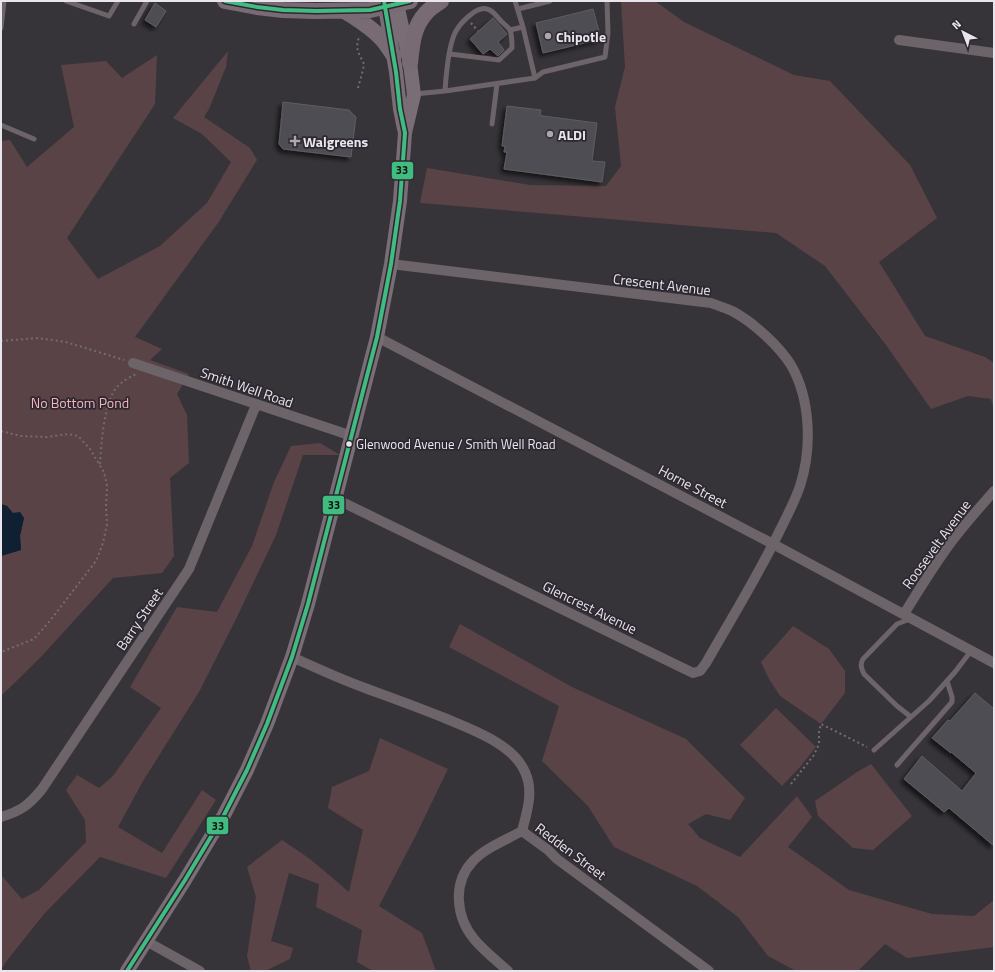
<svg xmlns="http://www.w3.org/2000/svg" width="995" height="972" viewBox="0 0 995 972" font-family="'Titillium Web',sans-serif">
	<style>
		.green { fill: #5a4346 }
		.water { fill: #0e2032 }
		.building { fill: #4e4e52; stroke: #5e5d61; filter: url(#shadow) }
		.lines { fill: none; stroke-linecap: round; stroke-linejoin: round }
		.path { stroke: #736c71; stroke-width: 2; stroke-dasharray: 2 3; stroke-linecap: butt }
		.lane { stroke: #6d6469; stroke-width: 5 }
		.street { stroke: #6d6469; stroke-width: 10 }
		.secondary { stroke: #796e75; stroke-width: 14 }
		.primary { stroke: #786b74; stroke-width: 16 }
		.bus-1-casing { stroke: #2d2831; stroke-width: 7 }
		.bus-1 { stroke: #40bc80; stroke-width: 4 }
		.poi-dot { fill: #aba7ad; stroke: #2d2831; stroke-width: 1.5 }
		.bus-dot { fill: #e9e5ec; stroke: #2d2831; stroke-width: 1.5 }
		.labels { text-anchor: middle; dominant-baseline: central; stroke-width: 3.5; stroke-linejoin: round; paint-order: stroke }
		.bus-label { font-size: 13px; fill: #e9e5ec; stroke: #2d2831; text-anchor: start }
		.poi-label { font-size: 14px; font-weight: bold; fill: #e9e5ec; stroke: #2d2831; text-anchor: start }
		.street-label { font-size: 14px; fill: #e9e5ec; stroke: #2d2831 }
		.park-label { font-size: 14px; fill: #f5b4ba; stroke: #2d2831 }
		.line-badge { stroke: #2d2831; stroke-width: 1.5 }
		.pale-badge-label { font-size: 11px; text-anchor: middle; font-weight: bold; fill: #111 }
	</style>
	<defs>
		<filter id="shadow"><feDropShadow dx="-3.5" dy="3.5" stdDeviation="2" flood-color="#0009"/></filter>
	</defs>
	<rect width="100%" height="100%" fill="#373439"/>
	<!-- green -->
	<path class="green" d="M621 1H655L684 22 794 75 830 81 910 165 937 218 879 262 925 336 985 357 994 363V410L991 399 968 396 931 409 886 345 825 266 776 233 420 203 427 168 530 185 606 186 621 166 615 107 625 67Z
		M228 51 226 67 209 109 204 117 250 148 257 160 218 223 135 337 162 349 150 360 189 374 177 394 187 415 189 463 170 478 174 556 162 573 113 578 39 659 1 696V556L21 550 20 536 24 518 13 513 7 506 1 504V141L10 140 27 167 74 127 61 65 106 61 122 78 157 55 155 104 67 238 98 279 160 246 207 203 231 162 202 134 173 118Z
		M320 443 340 455H303L276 535 236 619 199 692 143 781 118 827 162 853 202 790 216 800 166 878 100 857 44 914 5 963 1 970V875L22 899 39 890 86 842 85 820 66 790 77 775 99 788 113 776 161 708 130 687 177 607 217 612 252 546 274 482 291 446Z
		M460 624 572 687 686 739 745 798 730 820 706 814 688 824 700 838 740 857 797 796 812 817 788 847 849 890 932 914 974 916 994 900V947L907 958 885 944 858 971H796L768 956 738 917 697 886 614 847 588 806 542 761 559 706 449 647Z
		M793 626 829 649 845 671V693L821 724 780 696 769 679 761 662Z
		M776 708 816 747 800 767 782 786 740 745Z
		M380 738 448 769 416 835 379 906 422 933 436 971H373L357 962 362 930 316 907 319 884 289 873 271 941 293 948 290 959 265 971H251L247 956 256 897 247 867 282 840 310 859 349 892 363 830 328 808 332 787 369 771Z
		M871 764 912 816 873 850 853 848 818 816 815 801 857 772Z"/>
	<!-- water -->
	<path class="water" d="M1 504 7 506 13 513 20 512 24 518 20 536 21 550 1 556Z"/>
	<!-- building -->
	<path class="building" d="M155 3 166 11 156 27 145 20Z
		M593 9 601 39 543 53 536 23Z
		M493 18 507 34 498 42 504 50 498 56 490 49 483 54 470 39Z
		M283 102 349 110 356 117 351 157 283 149 279 144Z
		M507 106 541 110 540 115 543 116 597 123 592 161 605 162 602 182 504 169 507 152H504L505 146H502Z
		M975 693 994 709V846L949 808 944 812 904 779 922 756 962 791 976 773 951 752V753L932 738 948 720 950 721Z"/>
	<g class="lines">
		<!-- path -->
		<path class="path" d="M471 23 478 31
			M358 88 363 70 364 64 358 52 357 46 359 36
			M1 341 38 338 66 342 124 360
			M1 431 21 436 47 437 68 434 78 436 90 449 104 472 107 486 106 507 107 524 103 543 96 561 49 622 34 639 1 652
			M100 464C101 446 104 399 118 386 123 381 130 377 136 374
			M791 784 814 755 819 744V732L821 724 867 747"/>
		<!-- lane -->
		<path class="lane" d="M66 1 109 16 118 1
			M518 9 550 1
			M134 24 147 1
			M1 28 4 1
			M510 30 523 27
			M535 78 543 72 605 57 608 33 607 1
			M445 91C446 76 449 43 456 31 461 22 477 6 487 9 493 10 497 17 501 21 504 24 508 27 510 30 512 35 512 42 512 48L499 60 450 54
			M415 94 445 91 535 78 523 27 515 1
			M492 124 497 84
			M1 125 34 139
			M910 619 897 624 863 659C860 664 861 668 864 674L897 706 911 717 929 701 955 672 971 651
			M874 750 911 717
			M897 765 952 702V697L947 681"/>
		<!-- street -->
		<path class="street" d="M899 40 994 53
			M377 337 773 544 994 663
			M133 363 352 436
			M336 499 693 673 700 671 706 663C731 619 758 576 780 530 787 516 795 501 800 486 812 449 811 400 791 365 779 346 754 323 734 312 727 308 718 306 711 303L391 264
			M904 614C919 590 934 565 952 541 965 524 979 508 994 491
			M292 657C316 668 340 679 365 688 392 698 420 708 447 719 473 730 513 744 525 772 534 791 527 812 522 831
			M1 817C21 811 29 805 42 789L175 590 189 569 256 405
			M522 831 548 850 557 859 709 971
			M146 941 200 971
			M508 971C497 961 484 951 474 939 456 917 452 883 473 861 485 848 506 840 522 831"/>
		<!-- secondary -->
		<path class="secondary" d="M385 7 396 72 400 109 404 129
			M127 971 185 880 224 815 247 770 267 724 292 657 308 604 377 337 391 264 400 201 405 133 414 95 410 63 397 4"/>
		<!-- primary -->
		<path class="primary" d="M225 1 257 7 283 10 316 11 370 10 410 1
			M345 11C357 19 371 27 381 38 386 43 390 50 394 56
			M410 63C412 45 413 27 426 13 430 8 436 5 441 1"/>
		<!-- bus-1 casing -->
		<g class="bus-1-casing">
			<path id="bus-1" d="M225 1 257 7 283 10 316 11 370 10 410 1
				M127 971 185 880 224 815 247 770 267 724 292 657 308 604 377 337 391 264 400 201 405 133 400 109 396 72 384 1"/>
		</g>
		<!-- bus-1 -->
		<use href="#bus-1" class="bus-1"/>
	</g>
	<!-- markers -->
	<g class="poi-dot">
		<circle cx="548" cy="36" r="4"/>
		<circle cx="550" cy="134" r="4"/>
		<path d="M293 135h4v4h4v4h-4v4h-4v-4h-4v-4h4z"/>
	</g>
	<circle class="bus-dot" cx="349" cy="444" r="3.5"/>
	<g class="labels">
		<!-- bus labels -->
		<g class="bus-label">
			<text x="356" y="444">Glenwood Avenue / Smith Well Road</text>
		</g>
		<!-- poi labels -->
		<g class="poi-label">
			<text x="556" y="36">Chipotle</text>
			<text x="558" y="134">ALDI</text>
			<text x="303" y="141">Walgreens</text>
		</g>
		<!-- street labels -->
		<g class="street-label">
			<text transform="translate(662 284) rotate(7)">Crescent Avenue</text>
			<text transform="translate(247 387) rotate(19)">Smith Well Road</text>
			<text transform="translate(693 486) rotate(28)">Horne Street</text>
			<text transform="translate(936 544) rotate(-54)">Roosevelt Avenue</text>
			<text transform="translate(590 607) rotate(26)">Glencrest Avenue</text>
			<text transform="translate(139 619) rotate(-56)">Barry Street</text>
			<text transform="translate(571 851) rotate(37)">Redden Street</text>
		</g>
		<!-- park labels -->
		<g class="park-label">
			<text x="80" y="402">No Bottom Pond</text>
		</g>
	</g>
	<g class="line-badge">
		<rect x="391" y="161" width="23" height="19" rx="4" fill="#40bc80"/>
		<rect x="322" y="495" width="23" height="20" rx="4" fill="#40bc80"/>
		<rect x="206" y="816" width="23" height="19" rx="4" fill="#40bc80"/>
	</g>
	<g class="pale-badge-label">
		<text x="402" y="174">33</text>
		<text x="334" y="509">33</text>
		<text x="218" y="830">33</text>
	</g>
	<!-- border -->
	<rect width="995" height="972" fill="none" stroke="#e9e5ec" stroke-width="4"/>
	<!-- north arrow -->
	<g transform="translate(963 32) rotate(318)" stroke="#2d2831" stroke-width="3" paint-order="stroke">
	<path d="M0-3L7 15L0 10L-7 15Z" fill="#e9e5ec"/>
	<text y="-6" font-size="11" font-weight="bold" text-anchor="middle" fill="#e9e5ec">N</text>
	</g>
</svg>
